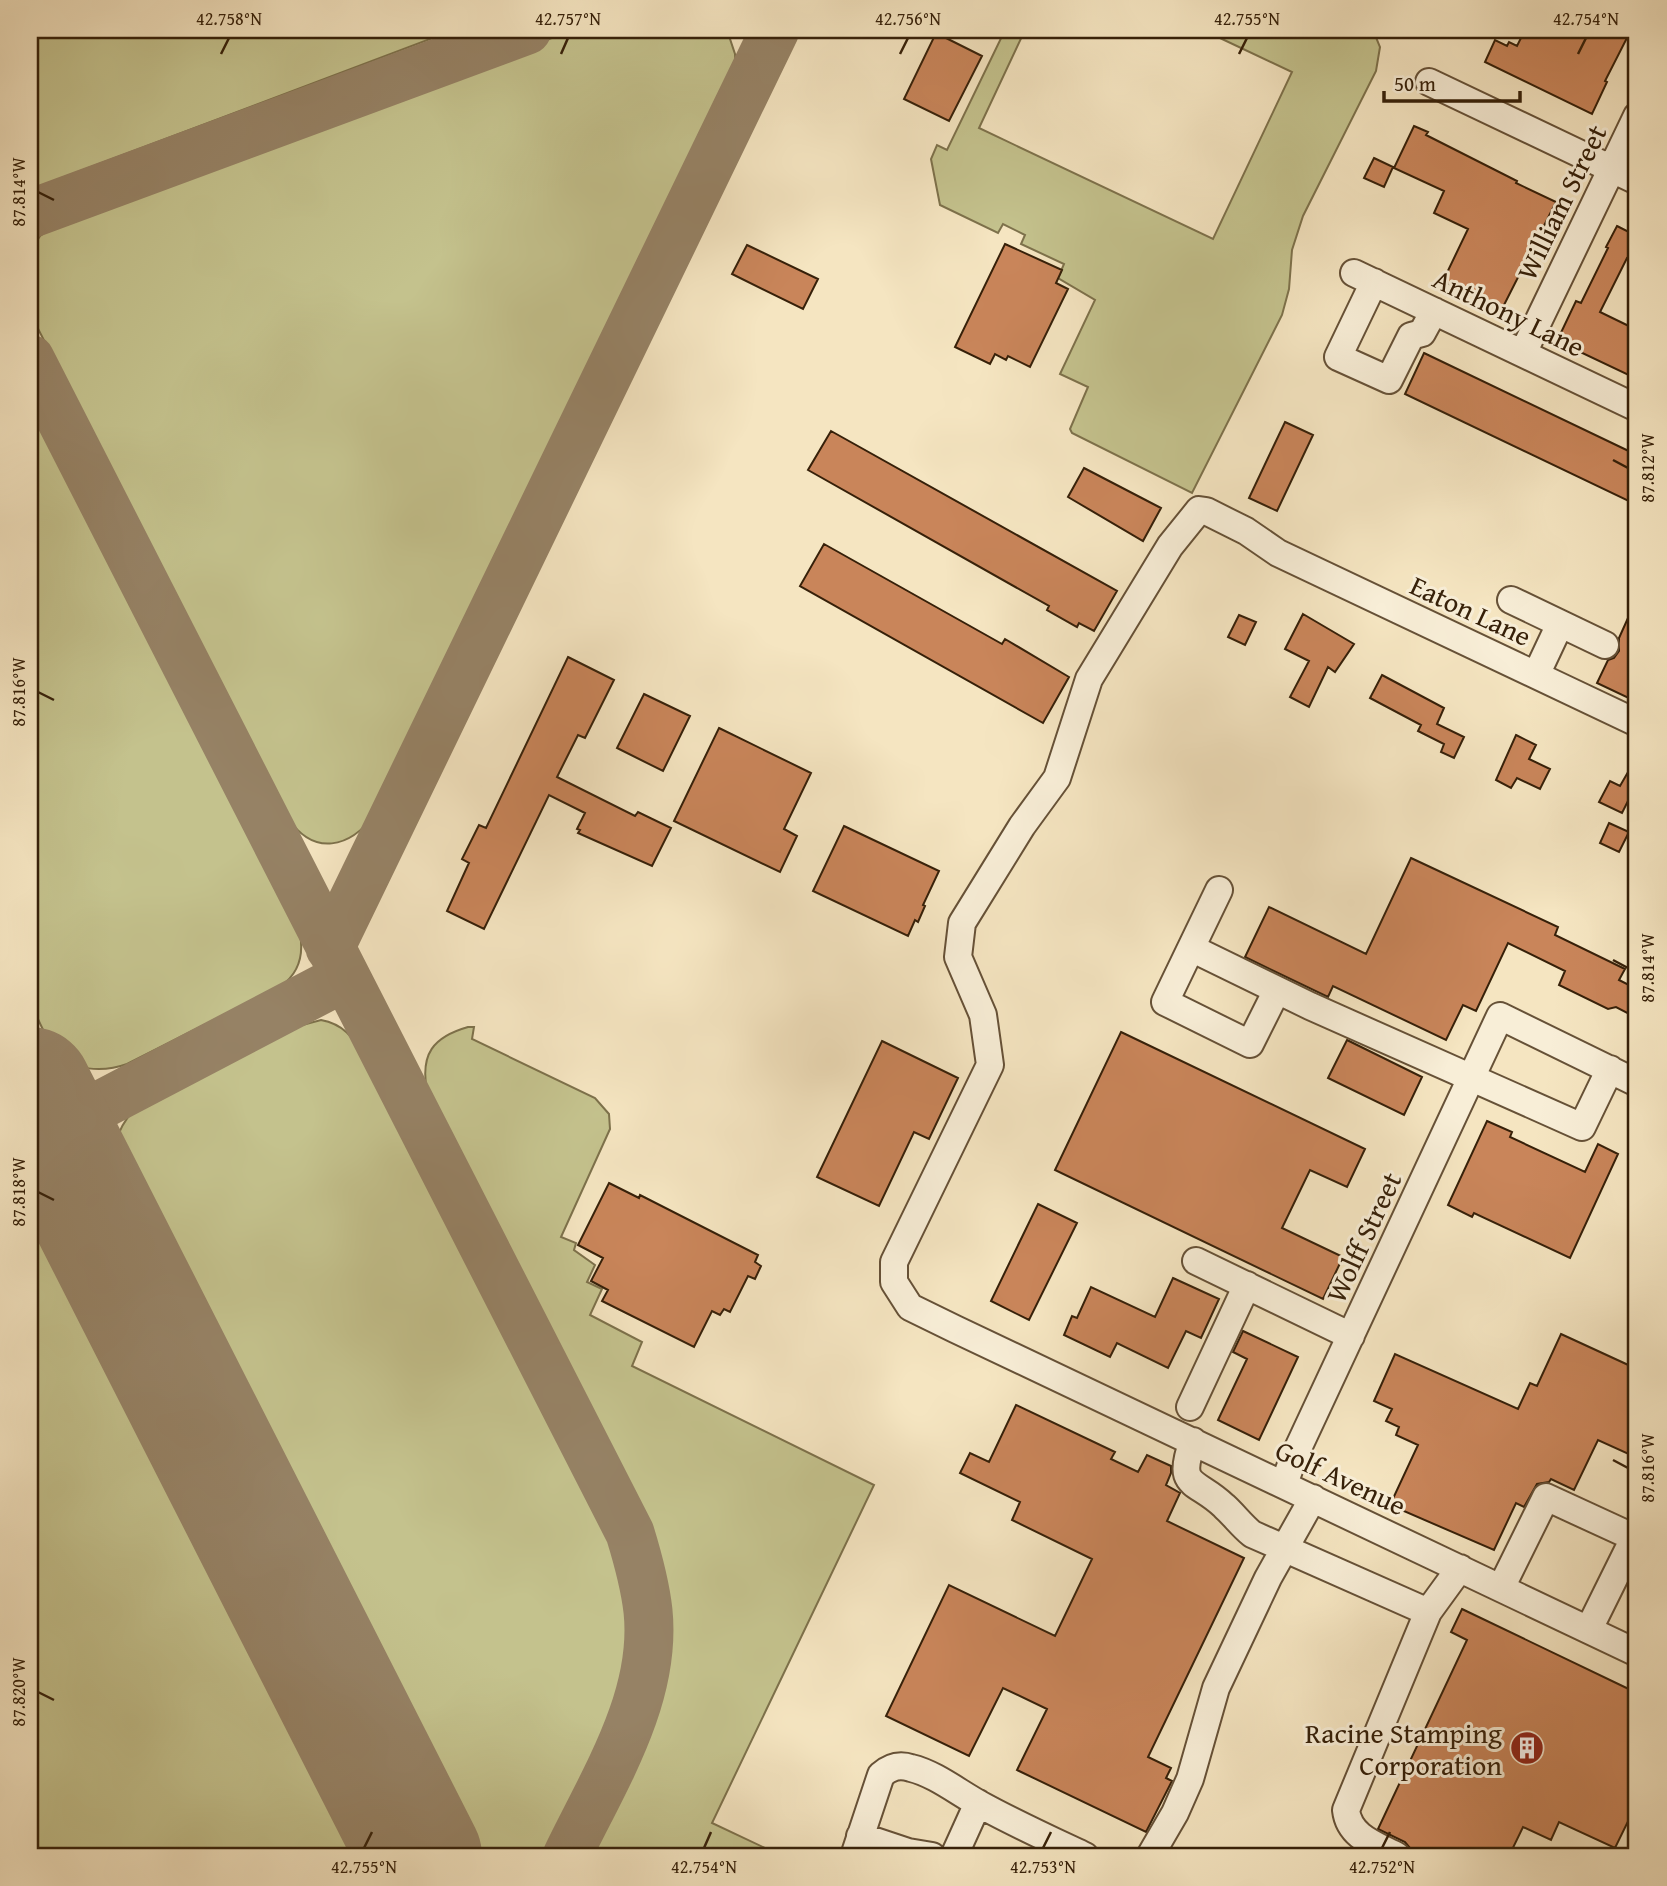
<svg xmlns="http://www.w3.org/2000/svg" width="1667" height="1886" viewBox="0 0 1667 1886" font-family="'Gentium Book Plus',serif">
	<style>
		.green { fill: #c4c28d; stroke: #7d714b; stroke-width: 2 }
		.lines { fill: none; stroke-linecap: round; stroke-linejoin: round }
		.taxiway { stroke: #968265; stroke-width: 49 }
		.runway { stroke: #968265; stroke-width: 124 }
		.building { fill: #c9855a; stroke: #362009; stroke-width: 2 }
		.minor-casing { stroke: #665137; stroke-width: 30 }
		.minor { stroke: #f8eed7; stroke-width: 26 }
		.ticks { fill: none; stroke: #362009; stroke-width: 2.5 }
		.labels { text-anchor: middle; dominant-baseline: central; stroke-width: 6; stroke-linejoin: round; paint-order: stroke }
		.street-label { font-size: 28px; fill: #362009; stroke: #f8eed7 }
		.poi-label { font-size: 28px; fill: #362009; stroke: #f8eed7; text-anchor: end }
		.neatline { fill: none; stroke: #362009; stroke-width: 2.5 }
		.ticks-label { font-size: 18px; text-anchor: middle; fill: #362009 }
	</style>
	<rect width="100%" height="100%" fill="#f5e5c1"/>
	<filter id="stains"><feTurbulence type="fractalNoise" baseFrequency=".00286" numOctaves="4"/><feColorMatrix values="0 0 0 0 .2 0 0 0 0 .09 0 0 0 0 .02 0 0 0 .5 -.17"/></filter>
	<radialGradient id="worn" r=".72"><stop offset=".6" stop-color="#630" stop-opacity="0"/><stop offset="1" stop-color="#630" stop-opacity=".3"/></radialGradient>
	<!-- green -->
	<path class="green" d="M30 30H454L30 190Z
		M573 30H727L735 54 736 79 375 814C350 848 314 857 288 818L30 313V252L40 236 59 223Z
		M1005 30H1025L979 128 1213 239 1292 72 1203 30H1373L1380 47 1376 71 1303 216 1292 250 1289 289 1282 315 1192 493 1072 433 1070 429 1088 387 1060 374 1095 300 1058 278 1064 264 1021 244 1025 235 1003 224 998 233 940 205 931 159 937 145 947 150Z
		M30 406 300 934C304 956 299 973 281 986L127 1064C105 1072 70 1072 55 1051 45 1037 38 1018 30 1002Z
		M321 1020C343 1024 353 1037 363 1055L603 1526C659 1657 605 1731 550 1848L543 1856H467L115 1167C112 1141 121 1122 139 1105L295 1027Z
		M468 1027H474L472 1039 595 1098 609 1114 610 1129 561 1237 576 1243 574 1250 595 1265 587 1282 602 1289 590 1315 642 1342 632 1366 874 1485 712 1823 782 1856H590C634 1767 681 1692 667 1589 665 1568 657 1547 651 1527L427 1091C420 1054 433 1037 468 1027Z
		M30 1185 372 1856H30Z"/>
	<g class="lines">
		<!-- taxiway -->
		<path class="taxiway" d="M30 214 527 30
			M30 359 630 1533C638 1559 645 1584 648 1611 657 1698 603 1781 567 1856
			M330 948 775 30
			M51 1131 345 977"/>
		<!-- runway -->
		<path class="runway" d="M30 1089 420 1856"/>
	</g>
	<!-- building -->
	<path class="building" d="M1525 30H1631L1605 81 1607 82 1592 114 1485 62 1495 40 1507 46 1509 42 1517 46Z
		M936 33 982 56 949 121 904 99Z
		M1414 126 1428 132 1426 135 1517 181 1516 183 1556 202 1502 309 1443 281 1468 229 1434 213 1444 191 1394 168Z
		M1374 158 1393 167 1384 187 1364 178Z
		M1617 226 1637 236V262L1627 258 1600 312 1637 330V379L1557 341 1576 301 1581 303 1608 248 1606 247Z
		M1005 244 1062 270 1056 283 1068 289 1030 367 1008 356 1006 360 995 354 990 364 955 347Z
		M747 245 818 279 803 309 732 274Z
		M1424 353 1637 455V505L1405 394Z
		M1285 422 1313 435 1277 511 1249 498Z
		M831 431 1117 591 1094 631 1079 623 1077 627 1047 610 1049 606 808 470Z
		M1084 468 1161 508 1143 541 1068 497Z
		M824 544 1002 644 1005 639 1069 677 1043 723 800 586Z
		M1637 598V702L1597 683 1608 660 1614 658 1619 651V638Z
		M1303 614 1354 644 1335 672 1328 667 1309 707 1290 697 1309 661 1285 649Z
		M1239 615 1256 622 1245 645 1228 637Z
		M568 657 614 680 585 738 578 735 557 777 635 816 638 812 671 828 652 866 578 833 580 830 577 829 585 813 549 795 484 929 447 911 468 865 469 863 462 859 479 825 486 828Z
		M1382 675 1444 708 1437 724 1464 737 1454 758 1441 752 1444 744 1418 731 1421 725 1370 698Z
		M644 694 690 716 663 771 617 748Z
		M719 728 811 773 784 829 797 836 780 872 674 821Z
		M1516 735 1536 745 1529 759 1550 769 1540 789 1517 778 1511 788 1496 780Z
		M1635 760 1637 762V783L1622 813 1599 802 1610 781 1620 786Z
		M1609 823 1629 832 1619 852 1600 843Z
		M844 826 939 871 923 905 925 906 918 922 915 920 908 936 813 891Z
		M1411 858 1558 927 1555 935 1625 969 1619 980 1637 989V1018L1616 1007 1608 1009 1559 985 1565 971 1508 943 1476 1011 1463 1005 1446 1040 1333 986 1328 997 1245 957 1269 907 1366 954Z
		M1121 1032 1365 1149 1347 1187 1310 1170 1282 1228 1343 1257 1323 1299 1055 1170Z
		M1347 1040 1422 1077 1404 1115 1328 1078Z
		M882 1041 958 1078 929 1139 914 1132 879 1206 817 1177Z
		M1487 1121 1512 1132 1510 1137 1585 1172 1598 1144 1618 1154 1570 1258 1474 1213 1472 1217 1448 1205Z
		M609 1183 639 1198 640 1195 758 1255 755 1262 761 1266 755 1279 748 1276 730 1312 724 1309 720 1315 712 1311 694 1347 602 1301 608 1290 591 1281 603 1258 578 1245Z
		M1038 1204 1077 1223 1029 1320 991 1301Z
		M1173 1278 1219 1299 1201 1338 1186 1331 1168 1368 1117 1343 1110 1357 1064 1335 1072 1316 1077 1318 1091 1287 1155 1317Z
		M1243 1331 1298 1357 1259 1440 1218 1420 1247 1359 1233 1352Z
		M1561 1334 1637 1369V1448L1633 1456 1598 1440 1574 1490 1551 1479 1549 1482 1537 1484 1524 1507 1516 1503 1494 1550 1390 1505 1418 1445 1396 1435 1399 1427 1386 1421 1392 1409 1374 1401 1395 1354 1518 1409 1530 1383 1537 1386Z
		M1016 1405 1115 1452 1111 1459 1138 1472 1147 1455 1171 1466V1473L1166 1485 1180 1493 1167 1521 1244 1558 1148 1757 1171 1768 1166 1778 1172 1781 1146 1832 1017 1770 1047 1709 1003 1688 969 1756 886 1716 949 1585 1055 1636 1092 1559 1012 1520 1020 1502 960 1473 970 1453 989 1462Z
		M1462 1609 1637 1693V1803L1615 1848 1559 1822 1551 1840 1523 1827 1509 1856H1413L1410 1848 1405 1842 1378 1829 1467 1640 1451 1632Z"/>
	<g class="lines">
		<!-- minor casing -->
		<g class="minor-casing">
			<path id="minor" d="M1429 82 1637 181
				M1354 273 1637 408
				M1374 282 1338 357 1389 380 1411 336 1422 333 1434 311
				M1523 353 1637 116
				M1511 600 1605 645
				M1536 675 1560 624
				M1637 723 1278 553 1246 531 1206 511 1199 510 1170 546 1089 679 1057 778 1022 826 962 923 958 957 983 1015 990 1065 894 1262V1282L910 1307 955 1329 1637 1653
				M1191 948 1219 890
				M1277 990 1250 1044 1165 1002 1191 948 1310 1006 1582 1127 1610 1069
				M1196 1261 1351 1336
				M1190 1407 1247 1285
				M1193 1441C1175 1489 1196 1479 1224 1506 1234 1515 1241 1525 1252 1534L1428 1612
				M1284 1484 1293 1459 1500 1016 1637 1083
				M1501 1588 1546 1497 1635 1538
				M1589 1629 1637 1532
				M860 1836 908 1852 932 1856
				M854 1856 881 1775C890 1767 899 1764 911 1768 936 1774 960 1794 983 1806 1016 1824 1051 1840 1085 1856
				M954 1856 978 1803
				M1150 1856 1175 1813 1190 1779 1216 1688 1268 1578 1313 1498
				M1397 1856C1376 1845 1349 1837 1346 1810L1428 1612 1460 1568"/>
		</g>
		<!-- minor -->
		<use href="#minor" class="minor"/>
	</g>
	<!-- ticks -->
	<path class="ticks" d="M221 54 229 38M561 54 568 38M900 54 908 38M1239 54 1247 38M1578 54 1586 38M38 192 54 200M1613 460 1628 468M38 692 54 700M1613 960 1628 968M38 1192 54 1200M1613 1460 1628 1468M38 1692 54 1700M364 1848 372 1832M704 1848 711 1832M1043 1848 1051 1832M1382 1848 1390 1832"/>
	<!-- icons -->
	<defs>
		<g id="building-disc" transform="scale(1.75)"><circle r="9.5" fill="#8f2418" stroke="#f8eed7"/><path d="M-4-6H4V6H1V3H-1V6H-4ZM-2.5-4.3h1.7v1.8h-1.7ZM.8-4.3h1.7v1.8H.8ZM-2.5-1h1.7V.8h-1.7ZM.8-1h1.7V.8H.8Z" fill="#fff"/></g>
	</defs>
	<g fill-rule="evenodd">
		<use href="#building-disc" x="1527" y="1748"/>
	</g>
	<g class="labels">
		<!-- street labels -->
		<g class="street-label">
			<text transform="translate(1561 202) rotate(-64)">William Street</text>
			<text transform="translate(1509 312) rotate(26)">Anthony Lane</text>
			<text transform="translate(1471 610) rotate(25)">Eaton Lane</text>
			<text transform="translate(1363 1237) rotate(-65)">Wolff Street</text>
			<text transform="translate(1341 1477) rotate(25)">Golf Avenue</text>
		</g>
		<!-- poi labels -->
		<g class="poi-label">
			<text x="1502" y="1732">Racine Stamping<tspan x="1502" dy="32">Corporation</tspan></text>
		</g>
	</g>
	<!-- margin -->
	<rect width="1667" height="1886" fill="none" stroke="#f5e5c1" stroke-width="77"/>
	<!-- scale -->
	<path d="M1384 91v10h136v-10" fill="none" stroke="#362009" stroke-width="3.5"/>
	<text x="1394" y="91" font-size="21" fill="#362009" stroke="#f8eed7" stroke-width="5" paint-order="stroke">50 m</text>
	<rect x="38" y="38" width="1590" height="1810" class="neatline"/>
	<g class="ticks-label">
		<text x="229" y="25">42.758°N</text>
		<text x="568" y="25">42.757°N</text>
		<text x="908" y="25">42.756°N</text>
		<text x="1247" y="25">42.755°N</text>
		<text x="1586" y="25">42.754°N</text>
		<text transform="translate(19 192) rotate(-90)" y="6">87.814°W</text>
		<text transform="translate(1648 468) rotate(-90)" y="6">87.812°W</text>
		<text transform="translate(19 692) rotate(-90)" y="6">87.816°W</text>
		<text transform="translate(1648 968) rotate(-90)" y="6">87.814°W</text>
		<text transform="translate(19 1192) rotate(-90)" y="6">87.818°W</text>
		<text transform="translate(1648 1468) rotate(-90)" y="6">87.816°W</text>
		<text transform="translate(19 1692) rotate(-90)" y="6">87.820°W</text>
		<text x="364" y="1873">42.755°N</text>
		<text x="704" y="1873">42.754°N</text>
		<text x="1043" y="1873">42.753°N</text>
		<text x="1382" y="1873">42.752°N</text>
	</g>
	<rect width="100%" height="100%" filter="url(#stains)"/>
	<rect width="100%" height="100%" fill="url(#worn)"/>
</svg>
